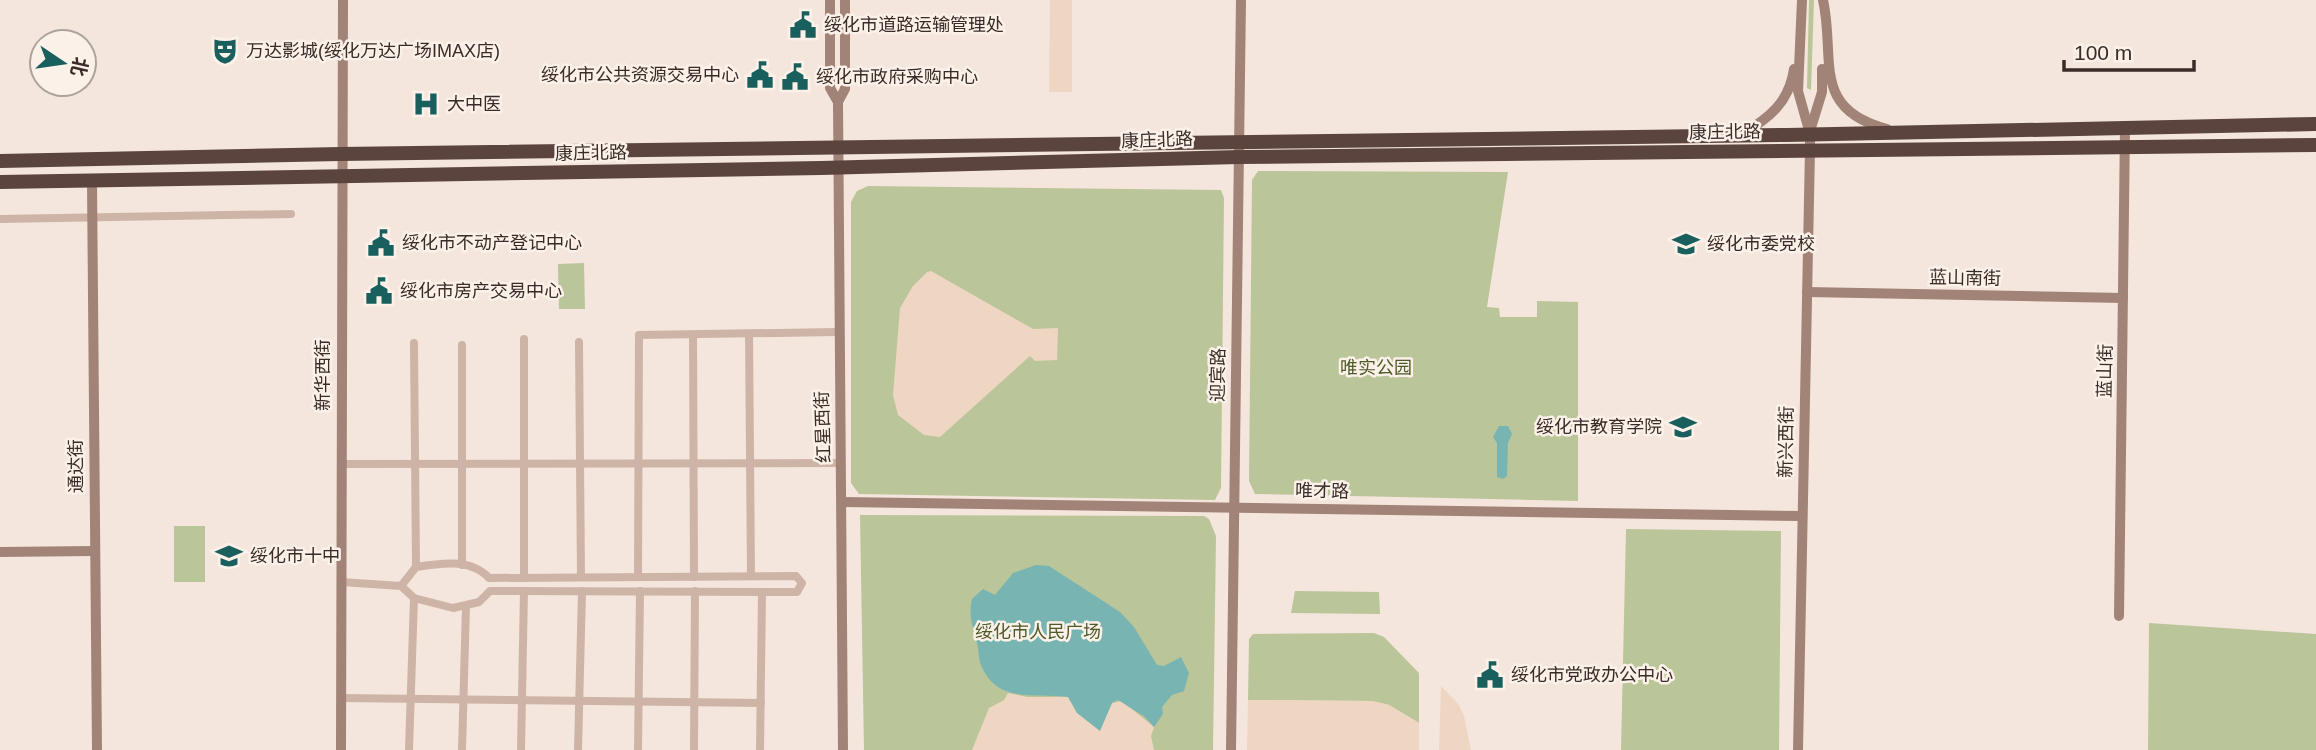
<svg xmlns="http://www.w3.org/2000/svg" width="2316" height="750" font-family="Arial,'Noto Sans SC',sans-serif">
	<rect width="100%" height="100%" fill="#f4e6dc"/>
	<!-- green -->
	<g fill="#bbc59a">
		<polygon points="1809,0 1814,0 1811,90 1807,88"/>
		<polygon points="1258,171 1508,172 1487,307 1499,308 1500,317 1537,317 1537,301 1578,302 1578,501 1255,494 1249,481 1252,180"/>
		<polygon points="868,186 1221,190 1224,198 1221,488 1215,500 859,494 851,483 851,202 857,191"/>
		<polygon points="584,263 585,309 559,309 558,264"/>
		<polygon points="860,515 1204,516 1209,519 1216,536 1213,750 864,750"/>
		<rect x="174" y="526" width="31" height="56"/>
		<polygon points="1626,529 1781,531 1779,750 1621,750"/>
		<polygon points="1295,591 1379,592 1380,614 1291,613"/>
		<polygon points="2149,623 2316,634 2316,750 2148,750"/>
		<polygon points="1253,634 1374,633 1384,637 1419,673 1419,723 1389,705 1372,701 1248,700 1249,639"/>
	</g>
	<!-- plaza -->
	<g fill="#eed6c2">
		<polygon points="1050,0 1072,0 1072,92 1049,92"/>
		<polygon points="931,271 1033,329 1058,328 1057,360 1035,361 1030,356 940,437 924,435 898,415 893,395 900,308 913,286 927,272"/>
		<polygon points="1441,686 1459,705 1464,716 1471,750 1439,750"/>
		<polygon points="1008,693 1027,697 1068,697 1100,730 1112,703 1122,701 1154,727 1151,736 1154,750 972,750 989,708 1004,700"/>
		<polygon points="1248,700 1372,701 1389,705 1419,723 1419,750 1247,750"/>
	</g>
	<!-- water -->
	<g fill="#78b4b1">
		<polygon points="1499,426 1508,426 1512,434 1508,443 1507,476 1503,479 1497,477 1497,443 1493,437"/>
		<path d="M1036 565 1049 566 1120 612 1134 627 1157 665 1164 666 1181 657 1189 673 1184 691 1172 695 1162 707 1163 714 1154 727 1145 717 1118 700 1112 703 1100 731 1077 713 1068 697C1034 693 997 704 981 665 978 658 979 650 977 643 973 628 968 615 972 599L983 589 995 595 1013 573Z"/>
	</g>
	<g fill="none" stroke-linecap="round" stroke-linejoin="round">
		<!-- street -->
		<g stroke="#ceb4a6" stroke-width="8">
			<polyline points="0,219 291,214"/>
			<polyline points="749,334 751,576"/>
			<polyline points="693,335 694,577"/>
			<polyline points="579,342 581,577"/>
			<polyline points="414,343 416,567"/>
			<polyline points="462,345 462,565"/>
			<polyline points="341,464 841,463"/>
			<polyline points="638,577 639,335 837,332"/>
			<polyline points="524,578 524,339"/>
			<path d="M341 582 401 586 414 598 453 608 479 602 490 591 797 592 802 583 796 576 489 578C471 558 440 563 416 567L401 586"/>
			<polyline points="341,698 761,703"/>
			<polyline points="409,750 414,598"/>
			<polyline points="462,750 466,606"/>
			<polyline points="521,750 524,591"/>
			<polyline points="578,750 582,591"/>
			<polyline points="638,750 640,591"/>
			<polyline points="694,750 695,591"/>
			<polyline points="760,750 762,592"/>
		</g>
		<!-- secondary -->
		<g stroke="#a28377" stroke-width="10">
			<polyline points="830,0 830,88 838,102 845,89 845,0"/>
			<path d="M1823 0C1836 58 1810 109 1887 129"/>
			<polyline points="838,102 843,750"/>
			<polyline points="1810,131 1822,92 1822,69"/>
			<path d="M1741 135C1769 118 1789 103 1794 69"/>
			<polyline points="92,182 97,750"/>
			<polyline points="1807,292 2123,298"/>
			<polyline points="842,502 1801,516"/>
			<polyline points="0,552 94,551"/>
			<polyline points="2119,616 2125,127"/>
			<polyline points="341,750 343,0"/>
			<polyline points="1231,750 1241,0"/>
			<polyline points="1798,750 1810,149 1810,134 1798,91 1802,0"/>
		</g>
		<!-- highway -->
		<g stroke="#5b443e" stroke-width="14">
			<polyline points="0,161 340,154 1787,135 2316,124"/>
			<polyline points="0,182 821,168 1239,157 2316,145"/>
		</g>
	</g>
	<!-- icons -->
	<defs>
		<symbol id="civic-bare" viewBox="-9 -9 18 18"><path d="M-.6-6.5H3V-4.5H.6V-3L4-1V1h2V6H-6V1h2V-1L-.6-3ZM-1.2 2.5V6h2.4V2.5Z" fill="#195f5d" stroke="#fbf1e9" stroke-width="2.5" paint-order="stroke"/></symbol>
		<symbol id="theatre-bare" viewBox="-9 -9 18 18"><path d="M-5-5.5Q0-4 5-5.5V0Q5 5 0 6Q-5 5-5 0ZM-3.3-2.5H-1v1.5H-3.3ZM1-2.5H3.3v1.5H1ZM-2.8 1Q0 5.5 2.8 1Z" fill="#195f5d" stroke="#fbf1e9" stroke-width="2.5" paint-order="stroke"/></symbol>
		<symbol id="hospital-bare" viewBox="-9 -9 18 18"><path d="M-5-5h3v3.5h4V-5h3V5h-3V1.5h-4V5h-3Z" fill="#195f5d" stroke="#fbf1e9" stroke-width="2.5" paint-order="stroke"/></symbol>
		<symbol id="school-bare" viewBox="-9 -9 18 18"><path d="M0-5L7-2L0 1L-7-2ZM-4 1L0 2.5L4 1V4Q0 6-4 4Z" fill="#195f5d" stroke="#fbf1e9" stroke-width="2.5" paint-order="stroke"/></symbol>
	</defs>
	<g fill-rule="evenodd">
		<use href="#civic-bare" x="784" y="6" width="38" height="38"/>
		<use href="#theatre-bare" x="206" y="32" width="38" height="38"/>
		<use href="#civic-bare" x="741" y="56" width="38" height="38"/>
		<use href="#civic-bare" x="776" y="58" width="38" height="38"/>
		<use href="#hospital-bare" x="407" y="85" width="38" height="38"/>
		<use href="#civic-bare" x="362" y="224" width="38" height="38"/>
		<use href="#school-bare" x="1667" y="225" width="38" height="38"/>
		<use href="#civic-bare" x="360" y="272" width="38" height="38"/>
		<use href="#school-bare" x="1664" y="408" width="38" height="38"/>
		<use href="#school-bare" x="210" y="537" width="38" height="38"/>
		<use href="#civic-bare" x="1471" y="656" width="38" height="38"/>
	</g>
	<g text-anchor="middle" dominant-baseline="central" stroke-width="5" stroke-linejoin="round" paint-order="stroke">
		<!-- poi labels -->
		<g font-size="18" fill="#392c28" stroke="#fbf1e9" text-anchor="start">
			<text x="824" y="25">绥化市道路运输管理处</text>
			<text x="246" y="51">万达影城(绥化万达广场IMAX店)</text>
			<text x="739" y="75" text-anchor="end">绥化市公共资源交易中心</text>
			<text x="816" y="77">绥化市政府采购中心</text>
			<text x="447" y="104">大中医</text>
			<text x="402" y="243">绥化市不动产登记中心</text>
			<text x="1707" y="244">绥化市委党校</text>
			<text x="400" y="291">绥化市房产交易中心</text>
			<text x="1662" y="427" text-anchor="end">绥化市教育学院</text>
			<text x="250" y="556">绥化市十中</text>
			<text x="1511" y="675">绥化市党政办公中心</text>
		</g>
		<!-- street labels -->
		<g font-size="18" fill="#392c28" stroke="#fbf1e9">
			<text transform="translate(1725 132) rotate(-1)">康庄北路</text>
			<text transform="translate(1157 140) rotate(-2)">康庄北路</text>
			<text transform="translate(591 153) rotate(-1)">康庄北路</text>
			<text transform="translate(1965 278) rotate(1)">蓝山南街</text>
			<text transform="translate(2105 371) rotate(-89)">蓝山街</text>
			<text transform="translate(323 375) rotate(-90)">新华西街</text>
			<text transform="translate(1218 375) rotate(-89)">迎宾路</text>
			<text transform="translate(823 427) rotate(-92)">红星西街</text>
			<text transform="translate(1786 442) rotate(-89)">新兴西街</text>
			<text transform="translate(76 466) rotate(-90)">通达街</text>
			<text transform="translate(1322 491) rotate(1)">唯才路</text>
		</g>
		<!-- park labels -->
		<g font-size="18" fill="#4d5a29" stroke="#fbf1e9">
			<text x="1376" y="368">唯实公园</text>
			<text x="1038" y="632">绥化市人民广场</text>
		</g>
	</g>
	<!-- north arrow -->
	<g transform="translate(63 63) rotate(103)"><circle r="33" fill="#fbf1e9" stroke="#ada29c" stroke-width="2"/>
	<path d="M0-5L12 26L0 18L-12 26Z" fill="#195f5d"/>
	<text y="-10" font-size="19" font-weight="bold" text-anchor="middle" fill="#392c28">北</text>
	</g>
	<!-- scale -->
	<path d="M2064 60v10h130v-10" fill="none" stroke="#392c28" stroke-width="3.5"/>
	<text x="2074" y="60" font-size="21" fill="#392c28" stroke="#fbf1e9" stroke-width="5" paint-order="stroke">100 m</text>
</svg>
